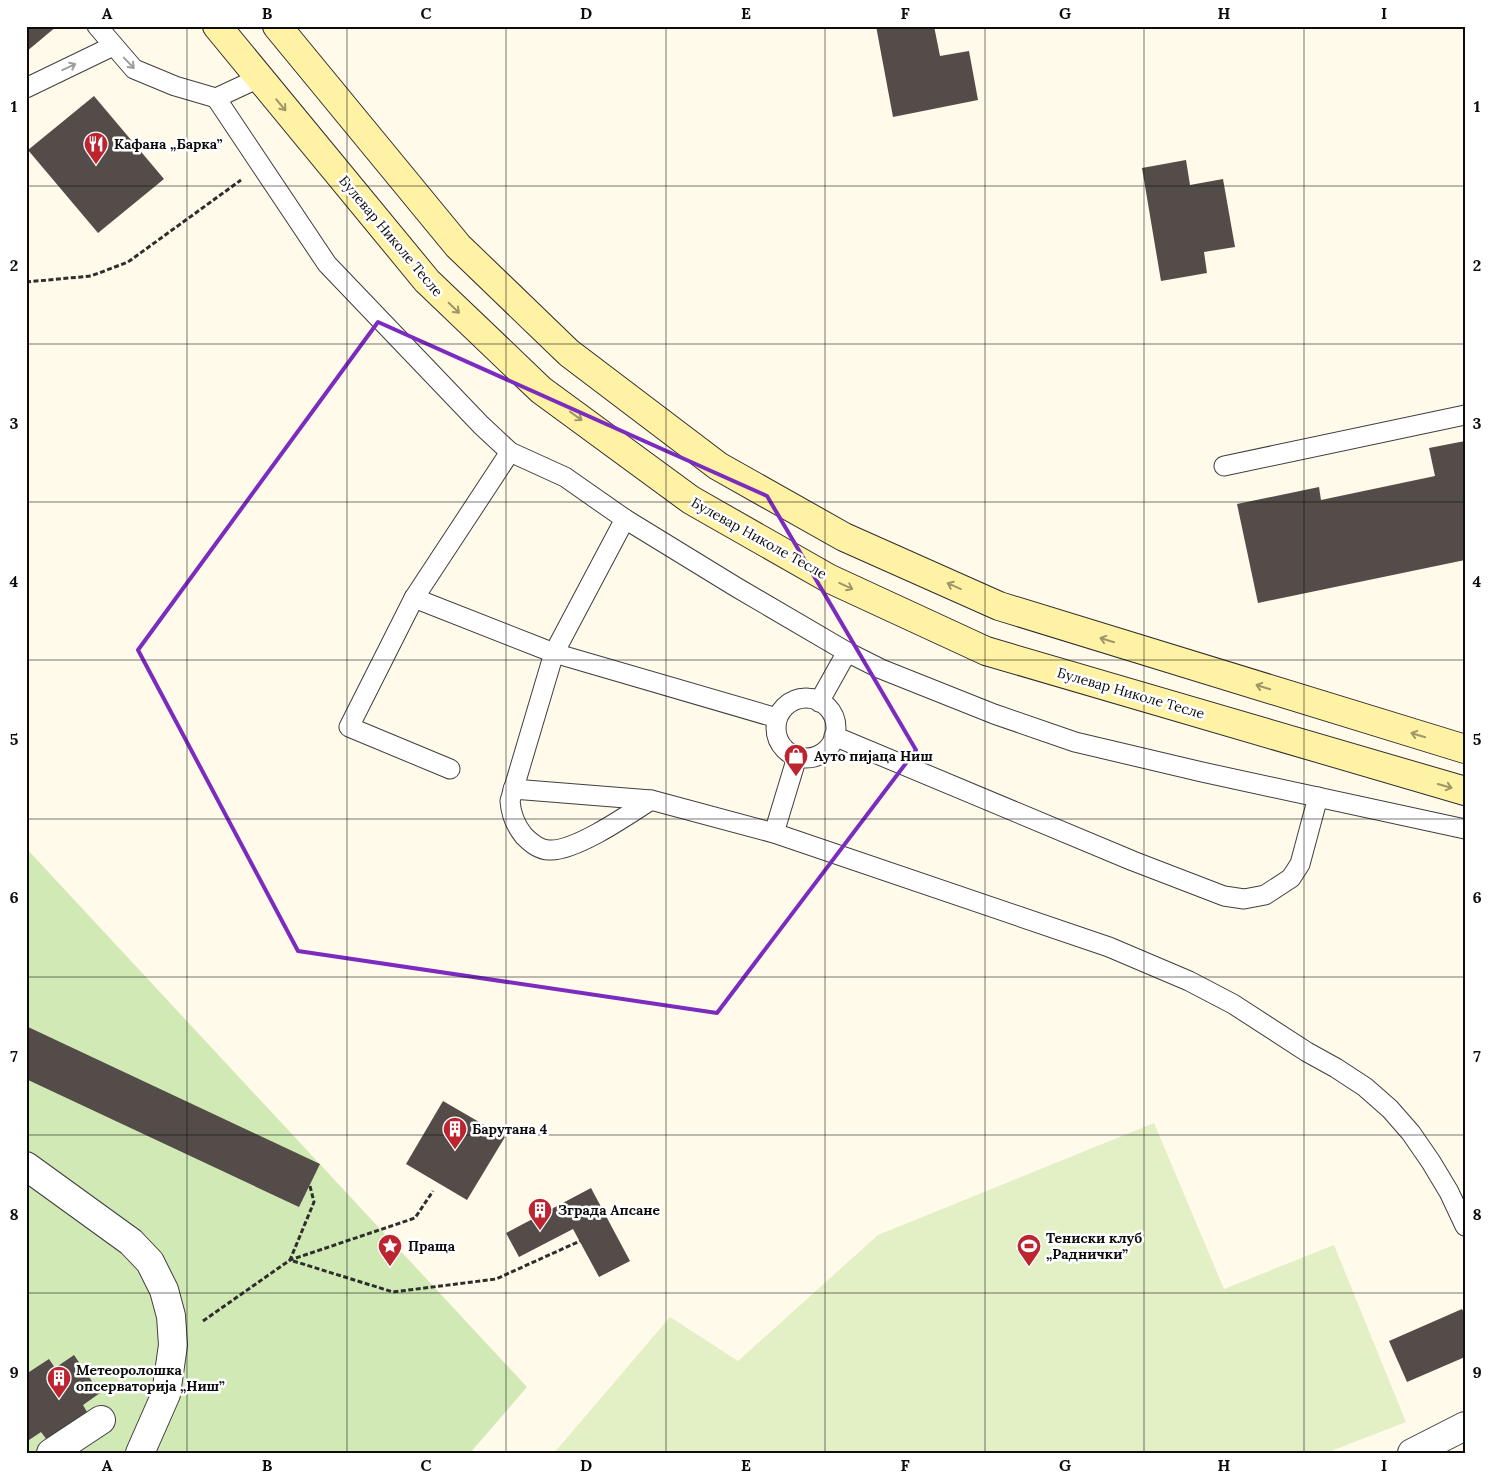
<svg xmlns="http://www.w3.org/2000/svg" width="1491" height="1479" font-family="Lora,serif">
	<rect width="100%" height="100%" fill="#fffaea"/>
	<!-- green -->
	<polygon fill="#d1e9b5" points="26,848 527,1387 470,1453 26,1453"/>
	<!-- pitch -->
	<polygon fill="#e3f0c6" points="1154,1123 1224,1289 1334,1245 1406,1422 1326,1453 554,1453 670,1317 738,1361 878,1235"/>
	<!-- building -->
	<g fill="#544c48">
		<polygon points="26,26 57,26 26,52"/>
		<polygon points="876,26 934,26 940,56 969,51 978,100 893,117"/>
		<polygon points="94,96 164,179 98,233 28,150"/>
		<polygon points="1186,160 1190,185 1223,179 1235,247 1204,252 1207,273 1161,281 1142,168"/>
		<polygon points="1465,441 1465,560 1258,603 1237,504 1319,487 1321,500 1435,476 1429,448"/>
		<polygon points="26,1026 320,1164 299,1207 26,1079"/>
		<polygon points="443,1101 505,1137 467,1200 406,1164"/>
		<polygon points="591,1188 630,1261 599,1277 573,1229 519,1257 506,1233"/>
		<polygon points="1462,1309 1465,1315 1465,1357 1407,1382 1389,1341"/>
		<polygon points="74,1355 100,1393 83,1405 87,1412 47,1440 41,1432 26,1442 26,1374 49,1359 55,1368"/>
	</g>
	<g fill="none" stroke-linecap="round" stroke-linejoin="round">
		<defs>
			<g id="service">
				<polyline points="97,26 134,69 175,86 216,98 259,78"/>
				<polyline points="26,88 113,46"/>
				<polyline points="216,98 327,264 481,425 510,452 565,477 625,519 736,587 847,652 881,669 994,714 1075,742 1202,772 1465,829"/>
				<polyline points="1224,466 1465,415"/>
				<path d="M625 519 554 653 510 801C511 815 515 825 524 836 531 843 540 851 551 850 577 850 628 815 651 800"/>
				<polyline points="414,598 554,653 777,718"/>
				<circle cx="806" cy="728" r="30"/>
				<polyline points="819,702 847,652"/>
				<polyline points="834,736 1133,861 1224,896 1244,899 1265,895 1291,878 1300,864 1318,797"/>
				<polyline points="450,769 349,727 414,598 510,452"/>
				<polyline points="513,789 651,800 774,833 1109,947 1189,981 1233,1004 1307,1052 1336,1068 1365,1087 1390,1109 1411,1133 1431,1162 1449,1192 1465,1226"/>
				<polyline points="774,833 797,757"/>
			</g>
			<g id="pedestrian">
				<polyline points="26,1166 131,1242 150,1262 164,1290 171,1316 173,1345 166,1394 140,1453"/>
				<polyline points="51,1453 101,1420"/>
			</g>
			<polyline id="minor" points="1412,1453 1465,1426"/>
			<g id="secondary">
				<polyline points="217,26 427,281 541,390 691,500 828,578 986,651 1465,791"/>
				<polyline points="277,26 458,246 569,353 718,466 844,537 999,606 1465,749"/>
			</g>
		</defs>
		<!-- service casing -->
		<use href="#service" stroke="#3f3f3f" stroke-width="21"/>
		<!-- pedestrian casing -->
		<use href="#pedestrian" stroke="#3f3f3f" stroke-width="30"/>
		<!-- minor casing -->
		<use href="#minor" stroke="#3f3f3f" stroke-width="30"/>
		<!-- secondary casing -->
		<use href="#secondary" stroke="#2e2e2e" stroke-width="30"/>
		<!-- path -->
		<g stroke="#2e2e2e" stroke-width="3" stroke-dasharray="5 2.5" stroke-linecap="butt">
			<polyline points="26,282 91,276 128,262 241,180"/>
			<polyline points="310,1186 314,1202 290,1260 393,1292 496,1279 580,1241"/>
			<polyline points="203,1321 290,1260 415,1218 433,1191"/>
		</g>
		<!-- service -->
		<use href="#service" stroke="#fff" stroke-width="19"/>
		<!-- pedestrian -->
		<use href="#pedestrian" stroke="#fff" stroke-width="28"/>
		<!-- minor -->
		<use href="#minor" stroke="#fff" stroke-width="28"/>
		<!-- secondary -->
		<use href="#secondary" stroke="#fff2a5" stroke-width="28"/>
	</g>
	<!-- one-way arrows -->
	<defs><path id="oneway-shaft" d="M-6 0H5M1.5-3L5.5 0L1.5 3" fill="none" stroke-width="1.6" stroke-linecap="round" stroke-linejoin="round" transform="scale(1.25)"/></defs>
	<g stroke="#9e9e9e">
		<use href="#oneway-shaft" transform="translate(129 63) rotate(46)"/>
		<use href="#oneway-shaft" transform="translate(69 67) rotate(-25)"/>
	</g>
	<g stroke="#9e9668">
		<use href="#oneway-shaft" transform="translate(281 105) rotate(50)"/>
		<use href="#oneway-shaft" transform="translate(454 308) rotate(44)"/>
		<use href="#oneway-shaft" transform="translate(576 416) rotate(36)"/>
		<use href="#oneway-shaft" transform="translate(846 586) rotate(25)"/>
		<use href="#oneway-shaft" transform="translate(954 586) rotate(-156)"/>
		<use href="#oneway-shaft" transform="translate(1107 640) rotate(-163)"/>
		<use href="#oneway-shaft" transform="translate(1263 687) rotate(-163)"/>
		<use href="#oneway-shaft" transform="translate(1418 735) rotate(-163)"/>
		<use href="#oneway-shaft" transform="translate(1445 786) rotate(16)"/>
	</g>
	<!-- marked area -->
	<path fill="none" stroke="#7b2cbf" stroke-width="4" stroke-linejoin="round" d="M378 322 767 496 916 750 717 1013 298 951 138 650Z"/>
	<!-- grid -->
	<path fill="none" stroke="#0c0c0c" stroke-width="1" stroke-opacity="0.55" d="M187 26V1453M347 26V1453M506 26V1453M666 26V1453M825 26V1453M985 26V1453M1144 26V1453M1304 26V1453M26 186H1465M26 344H1465M26 502H1465M26 660H1465M26 819H1465M26 977H1465M26 1135H1465M26 1293H1465"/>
	<!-- icons -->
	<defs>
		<symbol id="restaurant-pin" viewBox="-11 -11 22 30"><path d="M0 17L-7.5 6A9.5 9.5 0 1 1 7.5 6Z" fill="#bc2430" stroke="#fff"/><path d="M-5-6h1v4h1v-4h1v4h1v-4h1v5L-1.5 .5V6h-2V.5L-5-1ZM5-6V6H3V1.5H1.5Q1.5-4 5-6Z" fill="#fff"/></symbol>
		<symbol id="shop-pin" viewBox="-11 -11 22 30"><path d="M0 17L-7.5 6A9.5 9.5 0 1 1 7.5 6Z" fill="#bc2430" stroke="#fff"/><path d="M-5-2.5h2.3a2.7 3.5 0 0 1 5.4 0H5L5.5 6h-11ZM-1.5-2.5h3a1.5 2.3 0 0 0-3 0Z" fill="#fff"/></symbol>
		<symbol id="building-pin" viewBox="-11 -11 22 30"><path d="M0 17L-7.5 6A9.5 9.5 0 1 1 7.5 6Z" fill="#bc2430" stroke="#fff"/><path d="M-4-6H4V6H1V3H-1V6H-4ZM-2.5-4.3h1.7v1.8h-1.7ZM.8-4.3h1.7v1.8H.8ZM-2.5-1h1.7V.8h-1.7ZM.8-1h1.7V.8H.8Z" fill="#fff"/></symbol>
		<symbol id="sight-pin" viewBox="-11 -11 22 30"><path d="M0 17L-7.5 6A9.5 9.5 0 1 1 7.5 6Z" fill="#bc2430" stroke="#fff"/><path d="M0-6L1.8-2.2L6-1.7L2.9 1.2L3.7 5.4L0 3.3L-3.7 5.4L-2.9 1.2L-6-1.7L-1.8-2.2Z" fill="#fff"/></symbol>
		<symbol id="stadium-pin" viewBox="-11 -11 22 30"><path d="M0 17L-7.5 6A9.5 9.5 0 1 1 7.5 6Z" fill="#bc2430" stroke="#fff"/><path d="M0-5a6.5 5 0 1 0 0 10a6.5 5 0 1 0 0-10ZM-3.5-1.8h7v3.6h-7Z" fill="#fff"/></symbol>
	</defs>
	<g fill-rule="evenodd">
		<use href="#restaurant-pin" x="82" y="130" width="28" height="38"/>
		<use href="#shop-pin" x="782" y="742" width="28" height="38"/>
		<use href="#building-pin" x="441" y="1115" width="28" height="38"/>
		<use href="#building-pin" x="526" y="1196" width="28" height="38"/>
		<use href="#sight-pin" x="376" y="1232" width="28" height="38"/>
		<use href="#stadium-pin" x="1015" y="1232" width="28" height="38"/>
		<use href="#building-pin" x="45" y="1364" width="28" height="38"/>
	</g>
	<g text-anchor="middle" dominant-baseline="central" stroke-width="5" stroke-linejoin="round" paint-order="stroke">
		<!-- poi labels -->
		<g font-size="14" font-weight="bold" fill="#0c0c0c" stroke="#fff" text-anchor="start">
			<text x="114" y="144">Кафана „Барка”</text>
			<text x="814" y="756">Ауто пијаца Ниш</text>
			<text x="472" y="1129">Барутана 4</text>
			<text x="558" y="1210">Зграда Апсане</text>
			<text x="1046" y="1238">Тениски клуб<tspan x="1046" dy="16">„Раднички”</tspan></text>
			<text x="408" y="1246">Праща</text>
			<text x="76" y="1370">Метеоролошка<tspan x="76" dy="16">опсерваторија „Ниш”</tspan></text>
		</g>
		<!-- street labels -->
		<g font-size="14" fill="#0c0c0c" stroke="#fff">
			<text transform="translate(391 236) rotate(50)">Булевар Николе Тесле</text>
			<text transform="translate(759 538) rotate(29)">Булевар Николе Тесле</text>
			<text transform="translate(1131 693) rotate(16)">Булевар Николе Тесле</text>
		</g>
	</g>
	<!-- border -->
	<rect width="1491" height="1479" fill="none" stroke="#ffffff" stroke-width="55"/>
	<rect x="28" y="28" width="1436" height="1424" fill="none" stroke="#0c0c0c" stroke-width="2"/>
	<g font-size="16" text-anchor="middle" font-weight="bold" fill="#0c0c0c">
		<text x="107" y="19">A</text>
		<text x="267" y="19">B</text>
		<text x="426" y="19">C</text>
		<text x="586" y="19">D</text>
		<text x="746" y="19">E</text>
		<text x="905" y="19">F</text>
		<text x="1065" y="19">G</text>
		<text x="1224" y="19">H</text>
		<text x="1384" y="19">I</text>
		<text x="14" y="112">1</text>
		<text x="1477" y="112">1</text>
		<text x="14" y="271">2</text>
		<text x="1477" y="271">2</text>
		<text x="14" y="429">3</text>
		<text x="1477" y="429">3</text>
		<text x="14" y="587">4</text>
		<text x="1477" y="587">4</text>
		<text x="14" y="745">5</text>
		<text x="1477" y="745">5</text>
		<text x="14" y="903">6</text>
		<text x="1477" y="903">6</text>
		<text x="14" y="1062">7</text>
		<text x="1477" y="1062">7</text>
		<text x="14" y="1220">8</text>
		<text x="1477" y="1220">8</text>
		<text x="14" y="1378">9</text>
		<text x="1477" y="1378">9</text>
		<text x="107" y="1471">A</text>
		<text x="267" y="1471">B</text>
		<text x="426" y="1471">C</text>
		<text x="586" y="1471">D</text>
		<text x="746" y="1471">E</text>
		<text x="905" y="1471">F</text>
		<text x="1065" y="1471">G</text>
		<text x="1224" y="1471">H</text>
		<text x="1384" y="1471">I</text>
	</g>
</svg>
